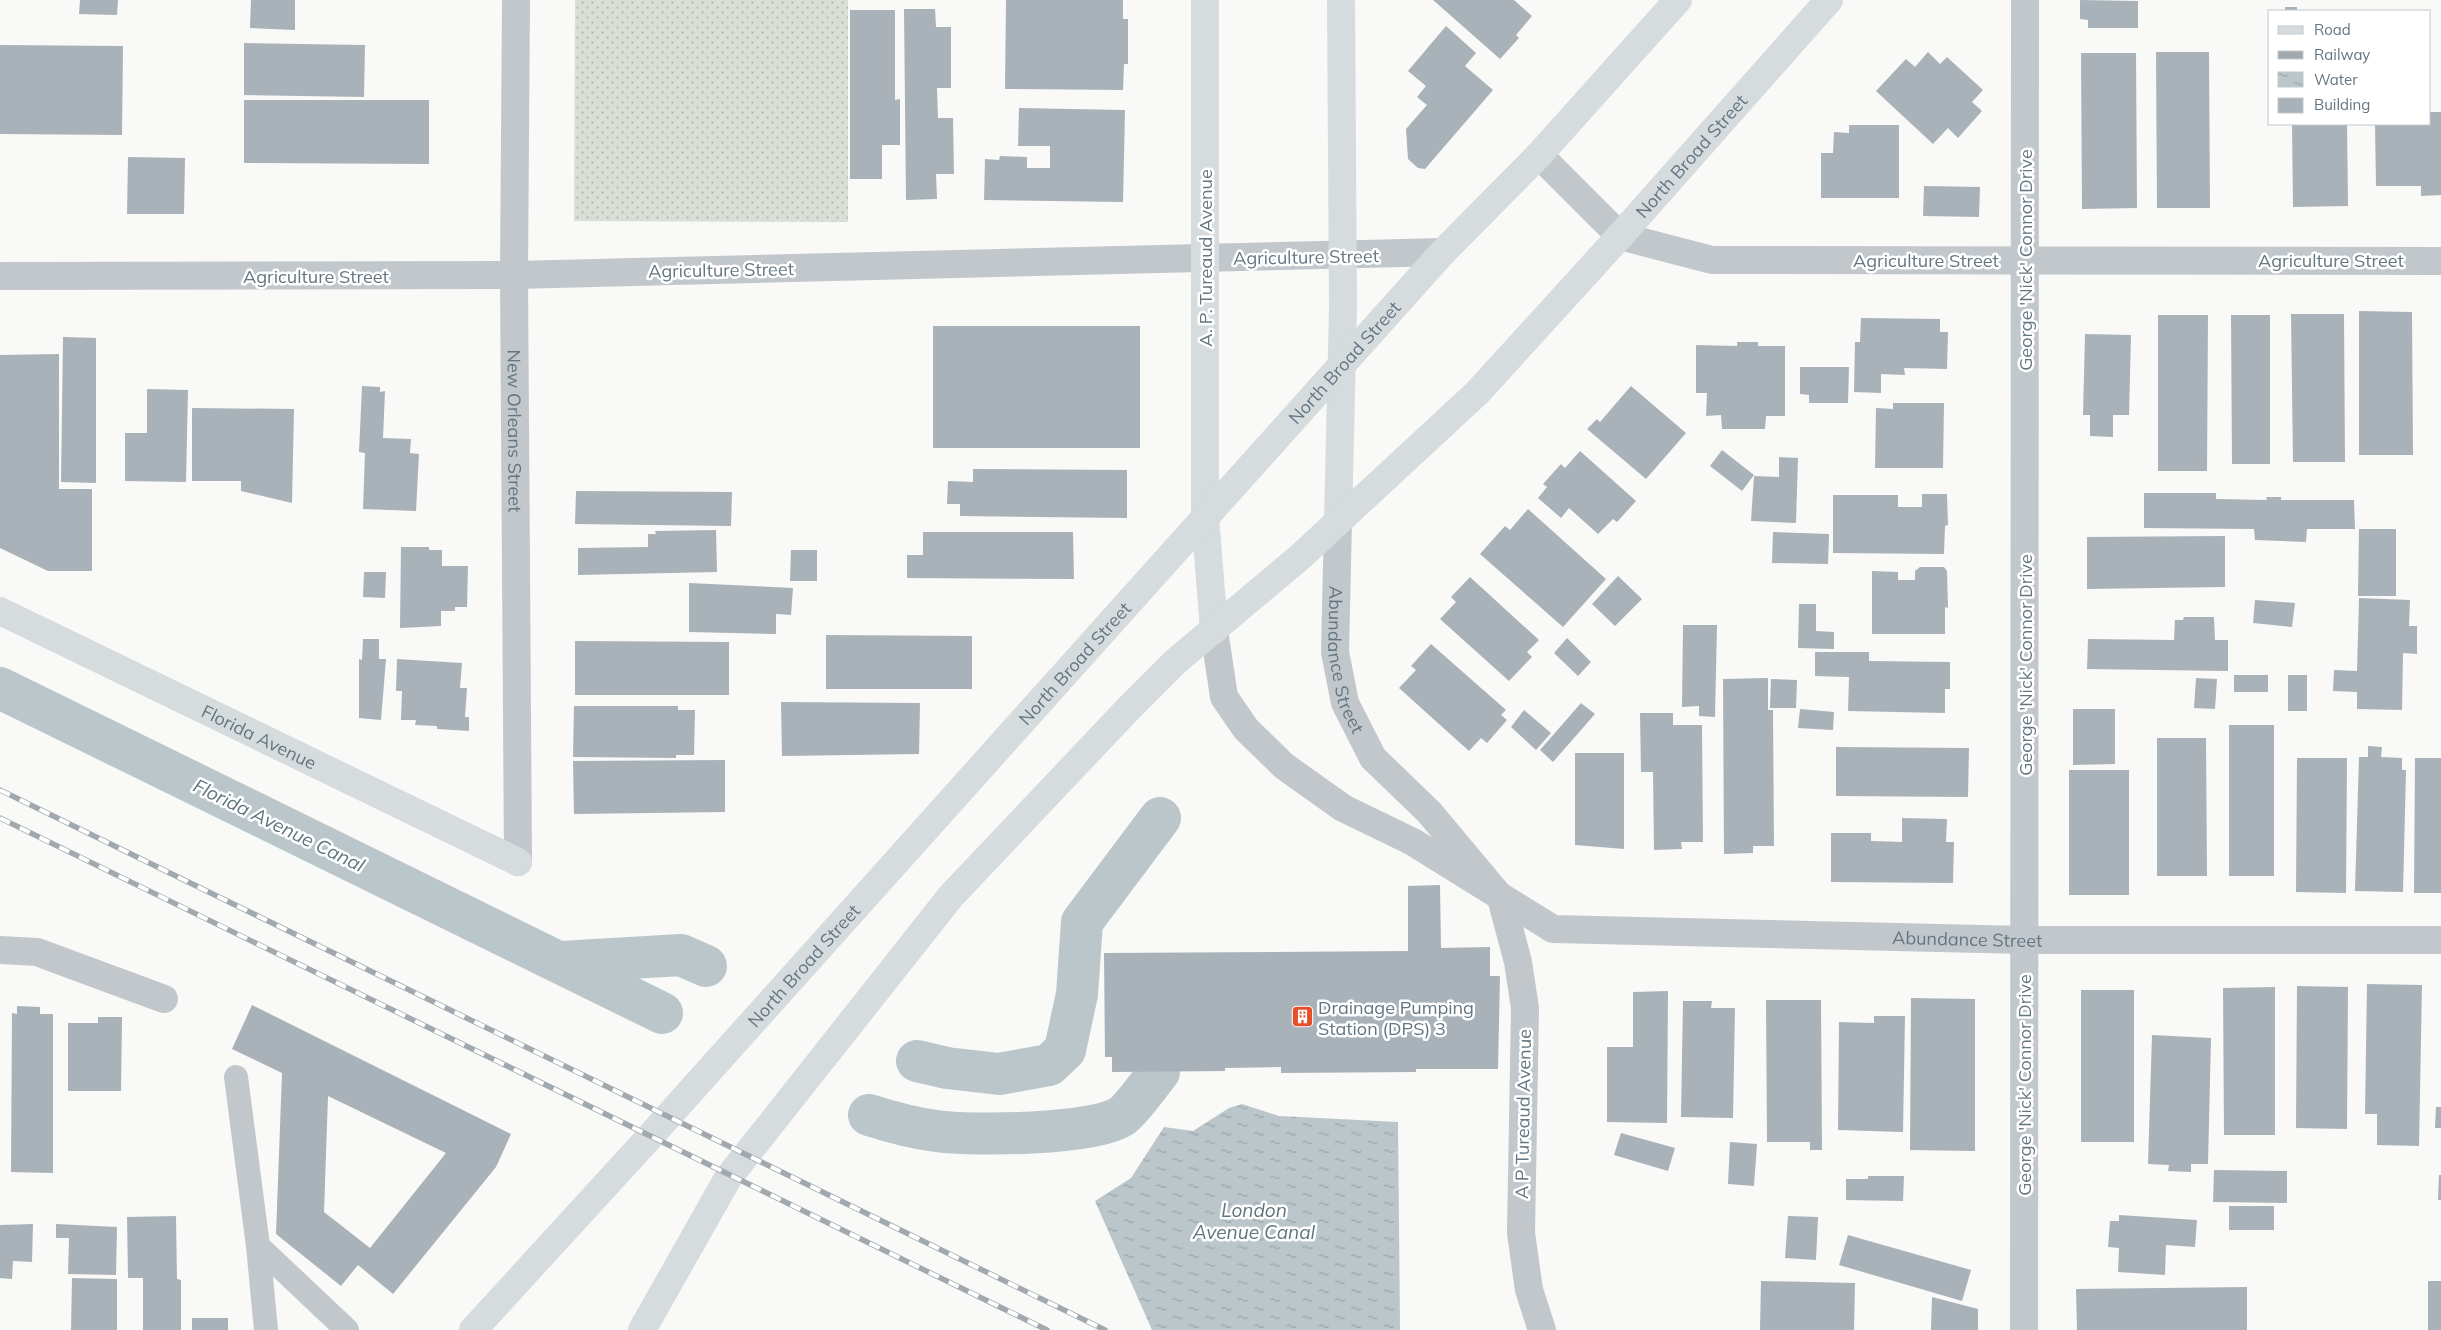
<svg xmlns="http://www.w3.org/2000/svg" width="2441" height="1330" font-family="Mulish,sans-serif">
	<defs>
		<pattern id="grass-dots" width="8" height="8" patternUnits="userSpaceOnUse" patternTransform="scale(1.25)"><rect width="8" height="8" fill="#d9ded6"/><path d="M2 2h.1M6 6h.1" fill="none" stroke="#b4b9b3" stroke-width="1.8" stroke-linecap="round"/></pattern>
		<pattern id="water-ripples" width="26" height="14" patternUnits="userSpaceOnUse" patternTransform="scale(1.25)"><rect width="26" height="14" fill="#bac6ca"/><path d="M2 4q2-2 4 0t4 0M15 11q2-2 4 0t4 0" fill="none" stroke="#9ba5a9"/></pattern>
	</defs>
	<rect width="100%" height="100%" fill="#f9f9f7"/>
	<!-- grass -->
	<polygon fill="url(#grass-dots)" points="575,0 848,0 848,222 574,221"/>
	<!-- water -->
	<polygon fill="url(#water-ripples)" points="1242,1104 1279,1116 1398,1122 1400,1330 1152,1330 1095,1201 1131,1178 1164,1127 1193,1131 1229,1108"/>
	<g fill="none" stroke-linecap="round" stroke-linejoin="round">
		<!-- canal -->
		<g stroke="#bac6ca" stroke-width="42">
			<polyline points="0,688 662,1013"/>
			<polyline points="561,962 681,955 706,966"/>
			<polyline points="917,1061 947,1068 999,1074 1049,1065 1065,1050 1077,994 1082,922 1160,818"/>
			<path d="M869 1115C891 1122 913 1128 936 1131 971 1136 1094 1135 1122 1116 1132 1109 1150 1083 1159 1072"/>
		</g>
	</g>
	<!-- building -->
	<g fill="#a9b2b8" fill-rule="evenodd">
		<polygon points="80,0 118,0 117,15 79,14"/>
		<polygon points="251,0 295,0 295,30 250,28"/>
		<polygon points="1006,0 1123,0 1123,19 1128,19 1128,64 1124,64 1123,90 1005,89"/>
		<polygon points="1433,0 1514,0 1532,16 1516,35 1519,38 1500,59"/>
		<polygon points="2080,0 2138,1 2138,28 2088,28 2088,20 2080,19"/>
		<rect x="2285" y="7" width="12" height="4"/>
		<polygon points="904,9 935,9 936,27 951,27 951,88 937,88 938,118 953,118 954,174 936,174 937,199 906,200"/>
		<polygon points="850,10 895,10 895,100 900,99 900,145 882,145 882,179 850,179"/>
		<polygon points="1446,26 1476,53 1465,66 1493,90 1425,169 1418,168 1408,159 1406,129 1427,105 1417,97 1426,86 1408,71"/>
		<polygon points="244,43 365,45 364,97 244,95"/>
		<polygon points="0,45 123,46 122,135 0,134"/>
		<polygon points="1928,52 1940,64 1947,57 1983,90 1972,102 1982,111 1958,138 1948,128 1933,144 1876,91 1906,59 1915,67"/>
		<polygon points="2156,52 2209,52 2210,208 2157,208"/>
		<polygon points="2081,53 2136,53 2137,208 2082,209"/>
		<polygon points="244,100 429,100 429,164 244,163"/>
		<polygon points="1019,108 1125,110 1123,202 984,200 985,159 999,160 1000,156 1027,157 1027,168 1050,168 1050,146 1018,146"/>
		<polygon points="2430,112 2441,112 2441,195 2421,196 2421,186 2376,186 2375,124 2430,124"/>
		<polygon points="2292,124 2347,124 2348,206 2293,207"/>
		<polygon points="1849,125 1899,125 1899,198 1821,198 1821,153 1833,153 1834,132 1849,133"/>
		<polygon points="128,157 185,158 184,214 127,214"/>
		<polygon points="1924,186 1980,187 1979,217 1923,216"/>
		<polygon points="2359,311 2412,312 2413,455 2359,455"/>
		<polygon points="2291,314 2344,314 2345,462 2293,462"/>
		<polygon points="2158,315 2208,315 2207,471 2158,471"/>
		<polygon points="2231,315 2270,315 2270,464 2232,464"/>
		<polygon points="1861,318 1940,319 1940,332 1948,332 1947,369 1904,368 1905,375 1881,374 1881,393 1854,392 1855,342 1860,342"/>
		<rect x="933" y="326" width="207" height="122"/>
		<polygon points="2085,334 2131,335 2129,415 2113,415 2113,437 2090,436 2090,415 2083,415"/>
		<polygon points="63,337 96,338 96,483 61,482"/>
		<polygon points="1737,342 1758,342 1758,346 1785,346 1785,416 1766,416 1765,429 1722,429 1721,415 1706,416 1707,393 1696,393 1696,345 1737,346"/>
		<polygon points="59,354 59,489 92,489 92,571 48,571 0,548 0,355"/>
		<polygon points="1800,367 1849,367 1848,403 1809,403 1809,395 1800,394"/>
		<polygon points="362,386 380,387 380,392 385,391 383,438 411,439 410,453 419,454 416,511 363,509 365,453 359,452"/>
		<polygon points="1631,386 1686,433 1646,479 1587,429 1597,419 1600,422"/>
		<polygon points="147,389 188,390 186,482 125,481 125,433 147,433"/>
		<polygon points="1893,403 1944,403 1943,468 1875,468 1876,408 1893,409"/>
		<polygon points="192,408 294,409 292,503 241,491 241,481 192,481"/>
		<polygon points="1722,450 1754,475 1742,491 1710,466"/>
		<polygon points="1580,451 1636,501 1617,522 1613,519 1598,534 1569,508 1561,518 1538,498 1547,487 1543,484 1561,464 1565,468"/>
		<polygon points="1779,457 1798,458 1796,523 1751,521 1754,476 1779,477"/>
		<polygon points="973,469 1127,470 1127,518 960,516 960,504 947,504 948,481 973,482"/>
		<polygon points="576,491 732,492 731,526 575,524"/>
		<polygon points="2144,493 2216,493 2216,499 2267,500 2266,497 2281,497 2281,500 2354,500 2355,529 2307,529 2306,542 2255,540 2254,529 2144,528"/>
		<polygon points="1922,494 1947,494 1948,525 1945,526 1944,554 1833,553 1833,495 1898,495 1898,507 1922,507"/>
		<polygon points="1528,509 1606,579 1563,627 1480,554 1505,526 1510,530"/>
		<polygon points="2359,529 2396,529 2396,596 2358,596"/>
		<polygon points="716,530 717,572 578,575 578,548 648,547 648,534 656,534 655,531"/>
		<polygon points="923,532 1073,532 1074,579 907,578 907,555 923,555"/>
		<polygon points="1773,532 1829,534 1828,564 1772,563"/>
		<polygon points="2225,536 2225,587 2087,589 2087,537"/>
		<polygon points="401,547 429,547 429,550 442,550 442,566 468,566 467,607 455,607 455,611 441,611 441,626 400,628"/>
		<polygon points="791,550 817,550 817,581 790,581"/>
		<polygon points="1920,567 1944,567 1947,571 1948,608 1945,607 1945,634 1872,634 1872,571 1898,572 1898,580 1915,580 1915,571"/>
		<polygon points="364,572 386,572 385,598 363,597"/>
		<polygon points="1618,576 1642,599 1615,626 1592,604"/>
		<polygon points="1470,577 1539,640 1527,652 1532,657 1509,681 1440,619 1456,602 1451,597"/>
		<polygon points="689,583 793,588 791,615 776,614 776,634 689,632"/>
		<polygon points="2359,598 2410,600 2409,626 2417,626 2417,654 2403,653 2402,710 2357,709 2357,692 2333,691 2334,670 2357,671"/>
		<polygon points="2255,600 2295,603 2292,627 2253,623"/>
		<polygon points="1799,604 1816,604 1816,631 1834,632 1834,649 1798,648"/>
		<polygon points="2184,617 2214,617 2215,640 2228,640 2228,671 2087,669 2088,639 2174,640 2175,620 2183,620"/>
		<polygon points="1683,625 1717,625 1715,717 1699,716 1699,706 1682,707"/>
		<polygon points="826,635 972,636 972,689 826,689"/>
		<polygon points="1567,638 1591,662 1578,676 1554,653"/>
		<polygon points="363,639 379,639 379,659 386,659 381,720 359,718 359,659 362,660"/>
		<polygon points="575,641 729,642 729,695 575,695"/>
		<polygon points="1431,644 1506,710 1501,715 1507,720 1487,743 1481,738 1469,751 1399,688 1416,670 1411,666"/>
		<polygon points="1815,652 1869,652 1869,661 1950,662 1950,689 1945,689 1945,713 1848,711 1849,677 1815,676"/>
		<polygon points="397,659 462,663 460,688 467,688 465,717 469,717 469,731 437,729 437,726 415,725 416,720 401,720 402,691 396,691"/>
		<rect x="2234" y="675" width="34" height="17"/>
		<rect x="2288" y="675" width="19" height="36"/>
		<polygon points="1768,678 1768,710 1773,710 1774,846 1753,846 1753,853 1724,854 1723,679"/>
		<polygon points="2196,678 2217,679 2215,709 2194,708"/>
		<polygon points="1771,679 1797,680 1796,708 1770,708"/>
		<polygon points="781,702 920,703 919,754 782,756"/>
		<polygon points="1581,703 1595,714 1553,762 1540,750"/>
		<polygon points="574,706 678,706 678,710 695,710 694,755 676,755 676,758 573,757"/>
		<polygon points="1800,709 1834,712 1833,730 1798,728"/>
		<polygon points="2073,709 2115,709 2115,764 2073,765"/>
		<polygon points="1524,710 1551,733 1536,750 1511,727"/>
		<polygon points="1640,713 1673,713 1673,725 1702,725 1703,842 1681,842 1682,849 1654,850 1653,772 1641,772"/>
		<rect x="2229" y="725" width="45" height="151"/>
		<polygon points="2157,738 2206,738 2207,876 2157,876"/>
		<polygon points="2368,746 2382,747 2381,757 2402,758 2402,770 2406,770 2403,892 2355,891 2359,757 2368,757"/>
		<polygon points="1836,747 1969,748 1968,797 1836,796"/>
		<polygon points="1575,753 1624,753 1624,849 1575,845"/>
		<polygon points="2297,758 2347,758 2346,893 2296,892"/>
		<polygon points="2415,758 2441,758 2441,893 2414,893"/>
		<polygon points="725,760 725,812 574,814 573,761"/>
		<rect x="2069" y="770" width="60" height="125"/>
		<polygon points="1902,818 1947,819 1946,842 1954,842 1953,883 1831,882 1831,833 1871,833 1871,841 1902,842"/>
		<polygon points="1440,885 1441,948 1490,947 1490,976 1500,976 1498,1069 1416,1069 1416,1072 1281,1073 1281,1067 1225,1068 1225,1071 1112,1072 1112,1057 1105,1057 1104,953 1408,951 1408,886"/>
		<polygon points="2367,984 2422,985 2419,1146 2377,1145 2377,1114 2365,1114"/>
		<polygon points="2297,986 2348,987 2347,1129 2296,1128"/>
		<polygon points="2275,987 2275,1135 2224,1135 2223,988"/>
		<rect x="2081" y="990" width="53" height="152"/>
		<polygon points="1668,991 1667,1123 1607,1122 1607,1047 1633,1047 1633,992"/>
		<polygon points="1911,998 1975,999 1975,1151 1910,1150"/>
		<polygon points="1766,1000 1821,1000 1822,1150 1810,1150 1810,1142 1767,1142"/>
		<polygon points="1683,1001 1712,1001 1711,1008 1735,1008 1733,1118 1681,1117"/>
		<path d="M252 1005 511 1134 496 1167 393 1294 358 1265 341 1286 276 1234 282 1073 232 1049ZM328 1096 446 1153 370 1248 324 1212Z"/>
		<polygon points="17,1006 40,1007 40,1014 53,1014 53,1173 11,1172 12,1013 17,1014"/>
		<polygon points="1874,1016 1905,1016 1903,1132 1838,1130 1839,1022 1874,1023"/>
		<polygon points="98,1017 122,1017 121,1091 68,1091 68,1023 98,1023"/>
		<polygon points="2152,1035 2211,1038 2208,1164 2191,1164 2191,1172 2168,1171 2169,1165 2148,1164"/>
		<polygon points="2436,1107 2441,1107 2441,1128 2435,1128"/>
		<polygon points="1621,1133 1675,1148 1668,1171 1614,1155"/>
		<polygon points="1730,1142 1757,1144 1754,1186 1728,1184"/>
		<polygon points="2214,1170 2287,1171 2287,1203 2213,1202"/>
		<polygon points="2439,1175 2441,1175 2441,1200 2438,1200"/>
		<polygon points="1868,1176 1904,1176 1903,1201 1846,1200 1846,1179 1868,1179"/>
		<rect x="2229" y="1206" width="45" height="24"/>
		<polygon points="2119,1215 2197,1220 2195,1247 2166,1245 2165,1275 2118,1272 2119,1248 2108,1247 2110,1221 2119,1221"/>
		<polygon points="176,1216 177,1279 181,1280 181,1330 143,1330 143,1278 128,1278 127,1217"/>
		<polygon points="1788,1216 1818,1217 1816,1260 1785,1258"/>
		<polygon points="33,1224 32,1262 13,1261 12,1279 0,1278 0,1225"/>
		<polygon points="56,1224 117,1227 116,1275 68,1274 69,1238 56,1238"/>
		<polygon points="1848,1235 1971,1270 1962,1301 1839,1265"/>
		<polygon points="72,1278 117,1279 117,1330 71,1330"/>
		<polygon points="1761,1281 1855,1283 1854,1330 1760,1330"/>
		<rect x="2428" y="1281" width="13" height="49"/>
		<polygon points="2247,1287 2247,1330 2077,1330 2076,1289"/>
		<polygon points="1932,1297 1978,1309 1978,1330 1931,1330"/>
		<rect x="192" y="1318" width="36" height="12"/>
	</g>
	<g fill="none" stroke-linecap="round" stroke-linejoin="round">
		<!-- lane -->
		<g stroke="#c2c7cb" stroke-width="24">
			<polyline points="236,1077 258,1246 347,1330"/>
			<polyline points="258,1246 266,1330"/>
		</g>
		<!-- street -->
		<g stroke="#c2c7cb" stroke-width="28">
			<path id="s1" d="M516 0 514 275 518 862"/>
			<polyline points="1539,155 1620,236 1712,260 2441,261"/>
			<polyline points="0,276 514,275 1443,252"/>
			<path id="s2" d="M1338 521 1335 652 1345 703 1373 758 1429 812 1501 898 1518 962 1525 1008 1521 1233 1529 1290 1542 1330"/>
			<path id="s3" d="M1214 630 1224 697 1246 729 1284 766 1343 808 1413 842 1553 929 2024 940H2441"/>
			<polyline points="0,950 37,952 164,999"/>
			<polyline points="2024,1330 2025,0"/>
		</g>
		<!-- secondary -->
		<g stroke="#d6dbde" stroke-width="28">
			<polyline points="1205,0 1205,516 1214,630"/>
			<polyline points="1338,521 1343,307 1341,0"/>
			<path id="s4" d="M0 611 518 862"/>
		</g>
		<!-- primary -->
		<g stroke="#d6dbde" stroke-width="28">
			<path id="s5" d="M473 1330 646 1141 1443 252 1539 155 1678 0"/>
			<path id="s6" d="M642 1330 728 1178 951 896 1131 706 1175 662 1300 557 1478 392 1620 236 1829 0"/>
		</g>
		<defs>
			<g id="rail">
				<polyline points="0,790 1105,1330"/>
				<polyline points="0,818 1047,1330"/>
			</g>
		</defs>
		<!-- rail casing -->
		<use href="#rail" stroke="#a1a9af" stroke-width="5.5"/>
		<!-- rail -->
		<use href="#rail" stroke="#fff" stroke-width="4" stroke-dasharray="11" stroke-linecap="butt"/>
	</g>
	<!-- icons -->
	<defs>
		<symbol id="building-square" viewBox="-11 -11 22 22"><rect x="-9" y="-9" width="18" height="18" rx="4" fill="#e64f2a" stroke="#fff"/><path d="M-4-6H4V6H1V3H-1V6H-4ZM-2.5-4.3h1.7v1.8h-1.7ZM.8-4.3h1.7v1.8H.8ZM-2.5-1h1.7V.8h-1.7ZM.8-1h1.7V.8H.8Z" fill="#fff"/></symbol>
	</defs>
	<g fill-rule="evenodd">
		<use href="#building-square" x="1290" y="1004" width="25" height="25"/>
	</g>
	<g text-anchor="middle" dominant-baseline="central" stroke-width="5" stroke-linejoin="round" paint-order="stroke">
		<!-- street labels -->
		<g font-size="18" fill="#647682" stroke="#fff">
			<text stroke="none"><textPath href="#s6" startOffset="1582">North Broad Street</textPath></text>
			<text transform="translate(1306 257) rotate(-1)">Agriculture Street</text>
			<text transform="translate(1205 258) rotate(-90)">A. P. Tureaud Avenue</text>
			<text x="1926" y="260">Agriculture Street</text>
			<text transform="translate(2025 260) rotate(-90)">George 'Nick' Connor Drive</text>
			<text x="2331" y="260">Agriculture Street</text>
			<text transform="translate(721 270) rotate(-1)">Agriculture Street</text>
			<text x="316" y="276">Agriculture Street</text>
			<text stroke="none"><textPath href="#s5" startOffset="1302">North Broad Street</textPath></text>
			<text stroke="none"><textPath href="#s1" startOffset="431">New Orleans Street</textPath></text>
			<text stroke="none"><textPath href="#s2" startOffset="140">Abundance Street</textPath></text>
			<text stroke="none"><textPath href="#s5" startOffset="898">North Broad Street</textPath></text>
			<text transform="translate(2025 665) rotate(-90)">George 'Nick' Connor Drive</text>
			<text stroke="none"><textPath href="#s4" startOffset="288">Florida Avenue</textPath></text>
			<text stroke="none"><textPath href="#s3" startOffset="889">Abundance Street</textPath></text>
			<text stroke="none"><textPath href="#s5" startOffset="492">North Broad Street</textPath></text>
			<text transform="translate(2024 1085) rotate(-90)">George 'Nick' Connor Drive</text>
			<text transform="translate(1523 1114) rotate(-89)">A P Tureaud Avenue</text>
		</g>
		<!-- poi labels -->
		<g font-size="18" fill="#647682" stroke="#fff" text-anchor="start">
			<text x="1318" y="1007">Drainage Pumping<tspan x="1318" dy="21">Station (DPS) 3</tspan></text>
		</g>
		<!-- water labels -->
		<g font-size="19" font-style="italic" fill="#5e757c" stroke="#fff">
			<text transform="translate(279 825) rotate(26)">Florida Avenue Canal</text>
			<text x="1254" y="1210">London<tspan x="1254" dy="22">Avenue Canal</tspan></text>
		</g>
	</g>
	<!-- legend -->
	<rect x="2268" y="10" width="162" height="115" fill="#ffffff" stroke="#c1c8cd"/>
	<rect x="2278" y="26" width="25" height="8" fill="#d6dbde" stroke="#c1c8cd"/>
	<text x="2314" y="35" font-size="15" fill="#647682">Road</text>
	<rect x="2278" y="51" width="25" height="8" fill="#a1a9af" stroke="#c1c8cd"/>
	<text x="2314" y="60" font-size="15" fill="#647682">Railway</text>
	<rect x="2278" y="72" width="25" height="15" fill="url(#water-ripples)" stroke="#c1c8cd"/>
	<text x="2314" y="85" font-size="15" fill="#647682">Water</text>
	<rect x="2278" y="98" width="25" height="15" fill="#a9b2b8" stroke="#c1c8cd"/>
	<text x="2314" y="110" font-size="15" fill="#647682">Building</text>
</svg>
